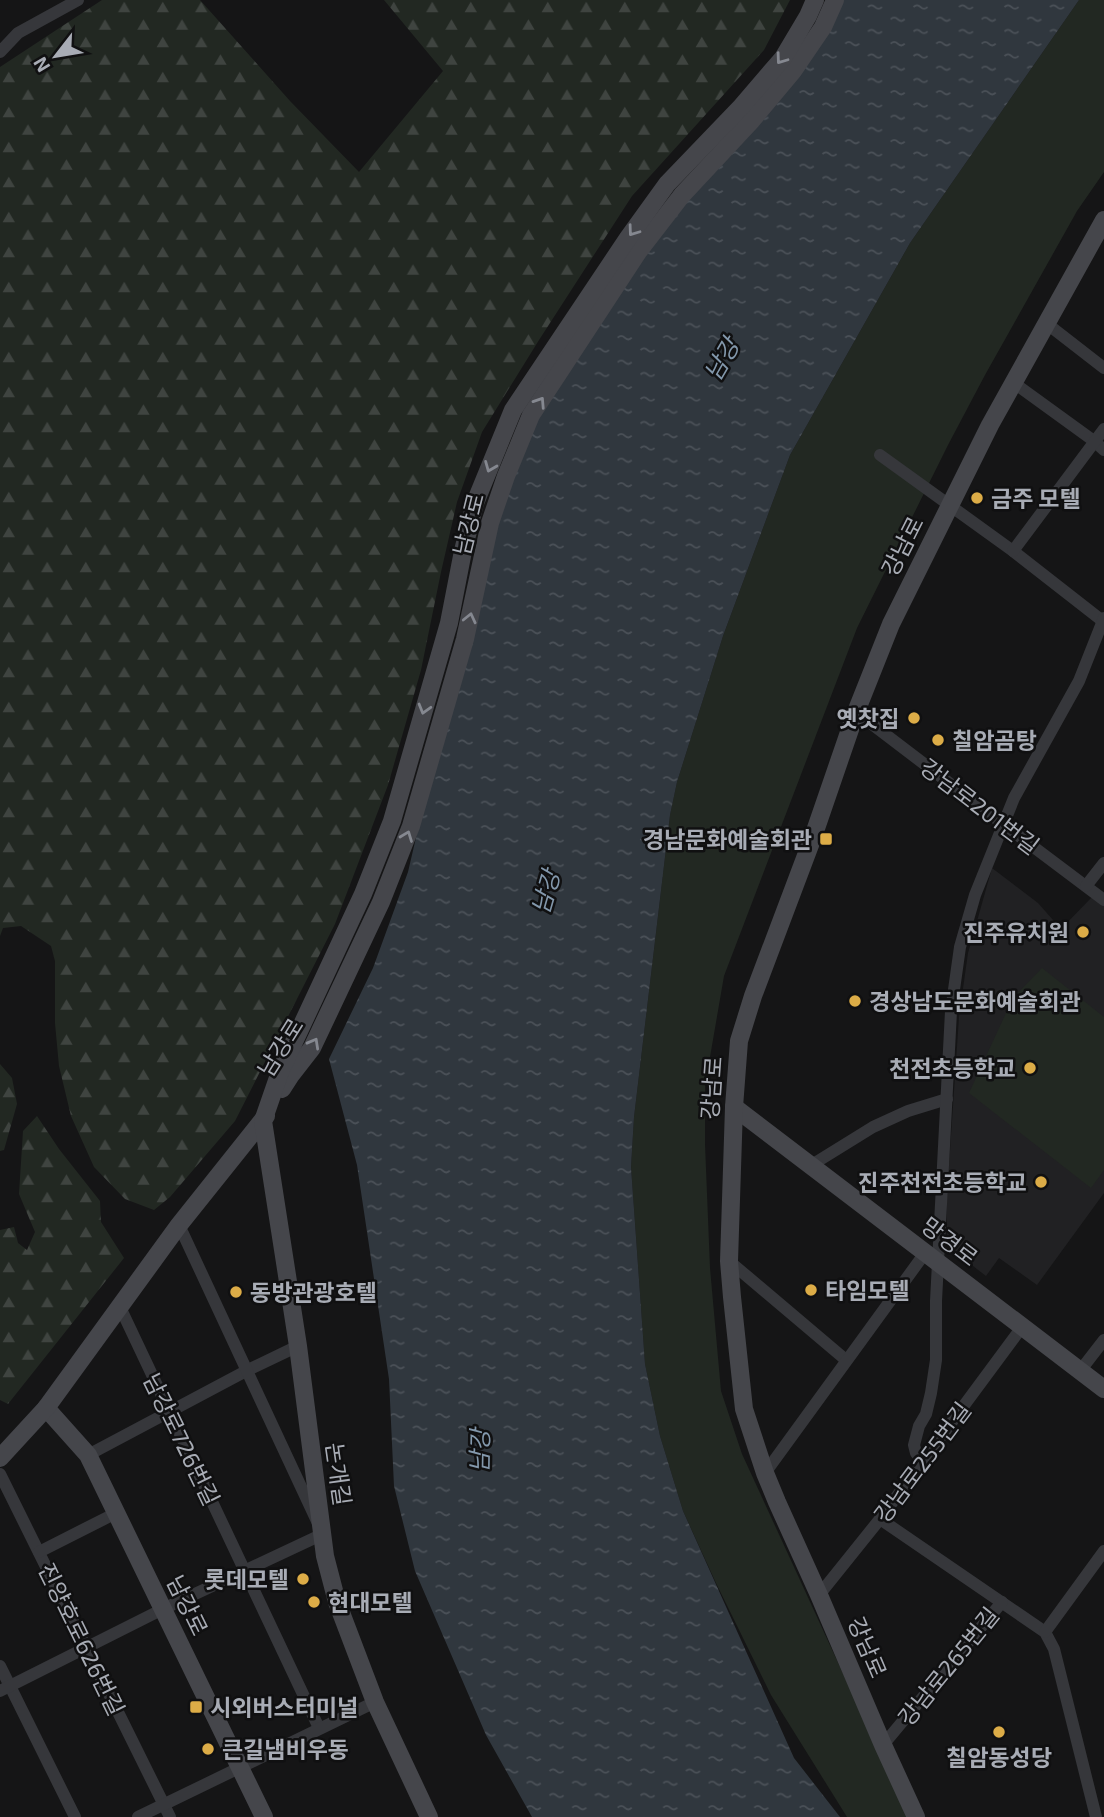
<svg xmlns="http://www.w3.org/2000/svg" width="1104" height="1817" font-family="'Exo 2','Noto Sans KR',sans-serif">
	<defs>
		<pattern id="forest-firs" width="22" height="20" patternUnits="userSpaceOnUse" patternTransform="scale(1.75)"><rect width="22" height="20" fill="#222822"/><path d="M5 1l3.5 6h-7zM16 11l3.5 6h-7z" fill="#3f4440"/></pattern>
		<pattern id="water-ripples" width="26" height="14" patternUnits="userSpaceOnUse" patternTransform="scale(1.75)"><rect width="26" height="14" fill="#30373e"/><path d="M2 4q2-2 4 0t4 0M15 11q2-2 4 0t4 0" fill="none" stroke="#4b5158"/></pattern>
	</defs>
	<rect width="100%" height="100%" fill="#151516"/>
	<!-- built -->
	<polygon fill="#212123" points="992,868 1038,903 1061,929 1093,896 1104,904 1104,1193 1037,1285 999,1258 986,1276 947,1246 947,1195 959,1017 968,953"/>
	<!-- forest -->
	<g fill="url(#forest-firs)">
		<polygon points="102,0 200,0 290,101 359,172 443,71 384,0 790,0 764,50 632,196 539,340 482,432 457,502 441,572 421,670 388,785 335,924 235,1121 170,1197 154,1210 125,1199 94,1167 71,1116 59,1066 55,1023 55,961 51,946 21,926 3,928 0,936 0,67"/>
		<polygon points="0,1064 12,1078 17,1104 4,1150 0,1151"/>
		<polygon points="37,1116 59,1149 100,1201 101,1222 124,1258 8,1404 0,1400 0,1230 14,1227 18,1243 27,1250 35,1232 19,1194 23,1131"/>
	</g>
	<!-- park -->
	<g fill="#222822">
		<polygon points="1079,0 1104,0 1104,172 1077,211 985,375 948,445 857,628 724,976 705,1086 705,1144 710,1268 721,1391 742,1454 909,1817 847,1817 771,1695 716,1583 683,1511 660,1436 645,1364 631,1167 634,1117 670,815 677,782 723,636 790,455 910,243"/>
		<polygon points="1042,968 1104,1017 1104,1170 1091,1188 969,1093 1013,998"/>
	</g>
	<!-- water -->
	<polygon fill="url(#water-ripples)" points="833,0 1079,0 910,243 790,455 723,636 677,782 670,815 634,1117 631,1167 645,1364 660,1436 683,1511 794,1758 840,1817 532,1817 486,1735 415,1571 394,1486 389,1379 357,1165 329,1059 373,968 408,872 454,675 512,450 622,270 811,47"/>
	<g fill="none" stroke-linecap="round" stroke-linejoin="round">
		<!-- street -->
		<g stroke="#36373b" stroke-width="12">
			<polyline points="0,52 18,33 78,0"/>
			<polyline points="1046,323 1104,368"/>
			<polyline points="1014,383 1094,441 1104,450"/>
			<polyline points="880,455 1013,551 1104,622"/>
			<polyline points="1013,551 1104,429"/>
			<polyline points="856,712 1003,824 1104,900"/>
			<polyline points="1086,886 1104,863"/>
			<polyline points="810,1166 873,1127 908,1111 947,1099"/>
			<polyline points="729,1261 846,1360"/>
			<polyline points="120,1307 319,1728"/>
			<polyline points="1080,1371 1104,1340"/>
			<polyline points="88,1455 248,1370 298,1346"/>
			<polyline points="923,1461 916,1453 914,1445 919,1426 926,1414 931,1393 936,1360 936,1301 951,1011 960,947 975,895 1014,798 1079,681 1104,618"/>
			<polyline points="765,1473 925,1253"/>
			<polyline points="0,1474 170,1817"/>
			<polyline points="880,1519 1045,1632 1054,1649 1096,1817"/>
			<polyline points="39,1552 116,1513"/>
			<polyline points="819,1595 880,1519 1022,1327"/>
			<polyline points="1045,1632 1104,1551"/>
			<polyline points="0,1666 75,1817"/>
			<polyline points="0,1691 163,1609 323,1534 179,1225"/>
			<polyline points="883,1745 1002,1602"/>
			<polyline points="138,1817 375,1702"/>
		</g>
		<!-- secondary -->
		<g stroke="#45464b" stroke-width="18">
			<polyline points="282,1089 291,1075 312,1048 381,902 411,826 465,639 490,523 506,476 531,415 638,252 682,195 752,120 793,71 823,27 835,0"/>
			<polyline points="734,1107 1104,1389"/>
			<polyline points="46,1408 88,1455 264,1817"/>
			<polyline points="0,1458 46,1408 179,1225 266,1116"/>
			<polyline points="429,1817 375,1702 337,1602 325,1556 298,1346 263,1121 280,1072 363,894 392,821 449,623 463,551 475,503 513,410 628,238 667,184 740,108 783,58 808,16 815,0"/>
			<polyline points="916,1817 883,1745 819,1595 777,1502 765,1473 744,1409 732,1297 729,1261 734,1107 739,1041 753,996 813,837 856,712 891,624 990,425 1104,220"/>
		</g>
	</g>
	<!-- one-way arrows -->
	<defs><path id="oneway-chevron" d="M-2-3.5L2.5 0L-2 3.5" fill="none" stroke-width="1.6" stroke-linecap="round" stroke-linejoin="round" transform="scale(1.75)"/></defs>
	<g stroke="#858890">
		<use href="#oneway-chevron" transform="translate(781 59) rotate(126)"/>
		<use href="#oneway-chevron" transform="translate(633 231) rotate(126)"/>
		<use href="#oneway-chevron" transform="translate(540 402) rotate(-57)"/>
		<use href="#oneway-chevron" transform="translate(490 467) rotate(112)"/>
		<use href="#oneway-chevron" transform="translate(470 618) rotate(-77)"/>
		<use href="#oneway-chevron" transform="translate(424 709) rotate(106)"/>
		<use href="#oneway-chevron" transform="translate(407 836) rotate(-69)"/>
		<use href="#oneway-chevron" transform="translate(314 1043) rotate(-61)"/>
	</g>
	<!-- markers -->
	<g fill="#dcac47" stroke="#101011" stroke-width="2.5">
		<circle cx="977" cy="498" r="7"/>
		<circle cx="914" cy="718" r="7"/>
		<circle cx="938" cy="740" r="7"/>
		<rect x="819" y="832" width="14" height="14" rx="3.5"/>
		<circle cx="1083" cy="932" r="7"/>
		<circle cx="855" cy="1001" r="7"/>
		<circle cx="1030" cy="1068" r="7"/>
		<circle cx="1041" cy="1182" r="7"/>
		<circle cx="811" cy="1290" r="7"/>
		<circle cx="236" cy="1292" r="7"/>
		<circle cx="303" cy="1579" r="7"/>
		<circle cx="314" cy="1602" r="7"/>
		<rect x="189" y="1700" width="14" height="14" rx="3.5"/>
		<circle cx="999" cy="1732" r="7"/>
		<circle cx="208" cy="1749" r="7"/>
	</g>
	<g text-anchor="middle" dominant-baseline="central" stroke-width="5" stroke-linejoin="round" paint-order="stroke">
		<!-- poi labels -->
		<g font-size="23" font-weight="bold" fill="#a8acb5" stroke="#101011" text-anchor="start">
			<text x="991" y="498">금주 모텔</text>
			<text x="900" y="718" text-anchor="end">옛찻집</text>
			<text x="952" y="740">칠암곰탕</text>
			<text x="812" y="839" text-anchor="end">경남문화예술회관</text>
			<text x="1069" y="932" text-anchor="end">진주유치원</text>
			<text x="869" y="1001">경상남도문화예술회관</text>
			<text x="1016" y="1068" text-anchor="end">천전초등학교</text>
			<text x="1027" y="1182" text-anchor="end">진주천전초등학교</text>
			<text x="825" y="1290">타임모텔</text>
			<text x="250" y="1292">동방관광호텔</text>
			<text x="289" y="1579" text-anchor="end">롯데모텔</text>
			<text x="328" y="1602">현대모텔</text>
			<text x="210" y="1707">시외버스터미널</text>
			<text x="222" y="1749">큰길냄비우동</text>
			<text x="999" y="1757" text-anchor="middle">칠암동성당</text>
		</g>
		<!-- street labels -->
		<g font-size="23" fill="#a8acb5" stroke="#101011">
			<text transform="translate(468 524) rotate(-76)">남강로</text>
			<text transform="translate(902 546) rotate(-63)">강남로</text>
			<text transform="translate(980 806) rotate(37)">강남로201번길</text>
			<text transform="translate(280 1047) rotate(-58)">남강로</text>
			<text transform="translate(711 1088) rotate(-86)">강남로</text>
			<text transform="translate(950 1241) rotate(37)">망경로</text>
			<text transform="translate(182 1439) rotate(64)">남강로726번길</text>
			<text transform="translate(922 1462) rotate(-53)">강남로255번길</text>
			<text transform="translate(339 1474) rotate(82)">논개길</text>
			<text transform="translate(188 1605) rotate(64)">남강로</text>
			<text transform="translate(82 1639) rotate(64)">진양호로626번길</text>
			<text transform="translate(868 1647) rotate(67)">강남로</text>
			<text transform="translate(948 1666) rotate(-51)">강남로265번길</text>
		</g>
		<!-- water labels -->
		<g font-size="24" font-style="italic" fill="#8398ac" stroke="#101011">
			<text transform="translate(721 359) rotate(-60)">남강</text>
			<text transform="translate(545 892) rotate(-74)">남강</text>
			<text transform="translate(479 1451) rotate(-89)">남강</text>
		</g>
	</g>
	<!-- north arrow -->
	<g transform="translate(56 56) rotate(239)" stroke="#101011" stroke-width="5" paint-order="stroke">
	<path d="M0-5L12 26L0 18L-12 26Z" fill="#a8acb5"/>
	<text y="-10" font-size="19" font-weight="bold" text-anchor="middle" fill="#a8acb5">N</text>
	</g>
</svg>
